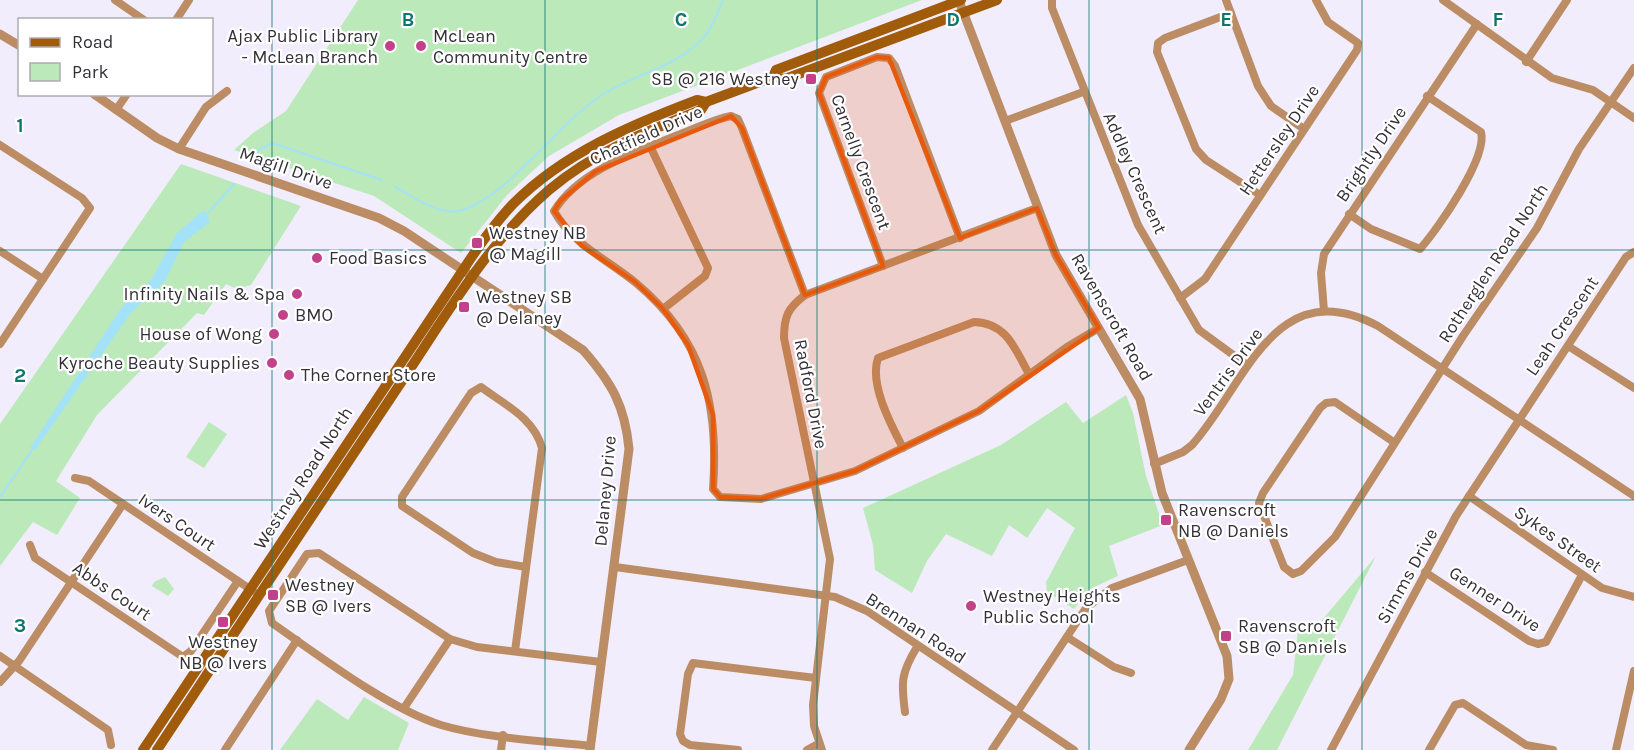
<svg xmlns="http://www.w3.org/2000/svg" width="1634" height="750" font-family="Karla,sans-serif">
	<rect width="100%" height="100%" fill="#f2edfd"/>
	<!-- green -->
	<g fill="#bbe9b9">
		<polygon points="358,0 922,0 619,115 549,156 507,195 461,253 374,196 234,150 253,133 286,111"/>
		<polygon points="181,164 301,206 251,285 237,289 226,284 204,315 197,313 97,415 56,481 80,498 57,535 33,522 0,566 0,424"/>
		<polygon points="1126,395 1133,413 1146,476 1163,525 1109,546 1118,576 1090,589 1074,609 1047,592 1046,582 1075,528 1047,508 1027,538 1009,525 992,556 946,534 927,561 912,593 875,570 873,545 863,508 1001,445 1066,402 1083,423"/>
		<polygon points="209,422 227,434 204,468 186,457"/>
		<polygon points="1376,556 1277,750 1248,750 1293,675 1298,630 1317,626"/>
		<polygon points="165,577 174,589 168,596 152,586 154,582"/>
		<polygon points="364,697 409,723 398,750 280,750 317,699 348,720"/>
	</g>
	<!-- water -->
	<polygon fill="#a4e2fa" points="204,210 210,222 184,242 165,281 130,314 35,450 30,448 121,308 151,280 177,233"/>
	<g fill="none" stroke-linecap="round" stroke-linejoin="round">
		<!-- stream -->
		<g stroke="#a4e2fa" stroke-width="2">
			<polyline points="252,159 260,149 272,143 382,180"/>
			<path d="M395 187C414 197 441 217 463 210 513 193 560 118 610 90 639 74 670 67 695 46 710 34 716 17 723 0"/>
			<polyline points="206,215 234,184"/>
			<polyline points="0,497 34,447"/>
		</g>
		<!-- minor -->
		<g stroke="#bc8d64" stroke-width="8">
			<polyline points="115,0 144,20"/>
			<polyline points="1052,0 1052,8 1138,225 1199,330 1247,365"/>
			<polyline points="1226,0 1258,86 1271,106 1304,129"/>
			<polyline points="1443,0 1552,78 1593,90 1634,118"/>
			<polyline points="1231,13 1165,38 1158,43 1157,52 1196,149 1206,160 1260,195"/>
			<polyline points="176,20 189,0"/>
			<polyline points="1526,62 1567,0"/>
			<polyline points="116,110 127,94"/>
			<polyline points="1005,121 1083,92"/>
			<polyline points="0,145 82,198 90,208 0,344"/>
			<polyline points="650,146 708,268 705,276 663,309"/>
			<polyline points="179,149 206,107 227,91"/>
			<path d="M1349 214 1371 229 1420 249C1438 229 1488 157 1481 132L1427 96"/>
			<polyline points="0,251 43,279"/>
			<polyline points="883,266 819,93 826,77 877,57 889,58 895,66 960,238"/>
			<path d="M805 295 742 128 738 119 731 116C715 119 699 127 683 133 639 151 580 169 554 211 573 245 607 259 636 283 704 340 719 404 713 489L720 497 761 499 855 471 979 411 1067 347 1099 328"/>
			<polyline points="1180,298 1205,279 1357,50 1358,43 1328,22 1316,0"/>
			<polyline points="1324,311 1321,273 1324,254 1477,24"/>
			<polyline points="1568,346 1634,388"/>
			<polyline points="1395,443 1335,402 1326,403 1320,408 1263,493 1259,503 1284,567 1293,574 1301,571 1335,537 1463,336 1537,228 1579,149 1634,68"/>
			<path d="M903 448C891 425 869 384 878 358L974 322C1007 323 1015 349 1029 374"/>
			<path d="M1154 464 1183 452 1192 445C1246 385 1274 271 1378 326L1634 496"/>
			<polyline points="75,478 89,481 253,591"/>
			<polyline points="1469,496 1602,588 1634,597"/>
			<polyline points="30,545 35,558 183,657 191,651 238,581"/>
			<polyline points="615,567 835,597 867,611 1074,750"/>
			<polyline points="1425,572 1529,641 1538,644 1546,642 1582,575"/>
			<polyline points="1067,637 1114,667 1131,673"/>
			<path d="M515 651 542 448C534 418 505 405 481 387L471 393 402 497V506L473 553 496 562 526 567"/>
			<polyline points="0,656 108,730 111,745"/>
			<polyline points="0,682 19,661 123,504"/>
			<polyline points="404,708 450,639"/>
			<path d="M905 712C901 682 901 673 917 647"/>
			<path d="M591 746C545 741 484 738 441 725 389 709 318 655 272 623L269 611 307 554 319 553 450 639 477 647 601 662"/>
			<polyline points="225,750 297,640"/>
			<polyline points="501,750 503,735"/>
			<polyline points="738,750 690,745 683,741 680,734 688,674 693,663 816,678"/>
			<polyline points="807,750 818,744"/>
			<path d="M822 750 814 726 813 705 830 559 784 338C784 316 788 308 805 295L1037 208"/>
			<polyline points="992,750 1086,608 1112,588 1188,560"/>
			<polyline points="1331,750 1456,516 1626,257 1634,252"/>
			<polyline points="1429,750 1455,705 1463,703 1526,745 1553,750"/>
			<polyline points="1616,750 1634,671"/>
		</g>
		<!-- tertiary -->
		<g stroke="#bc8d64" stroke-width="9">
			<polyline points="959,1 1056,255 1140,399 1162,493 1227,656 1229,679 1221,699 1189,750"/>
			<polyline points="0,34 20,46"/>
			<path d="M94 94 157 138 179 149 379 218 404 231 583 350C612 383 625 406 629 449L590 750"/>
		</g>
		<!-- secondary -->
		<g stroke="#a05c0a" stroke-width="10">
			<polyline points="773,77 776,70 961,0"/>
			<path d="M143 750 463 270C478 247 494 224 513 204 564 153 631 125 697 100L706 102 773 77 785 79 997 0"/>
			<path d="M157 750C237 629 317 507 398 387 444 319 486 244 549 190 594 152 647 131 701 110L706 102"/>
		</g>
	</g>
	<!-- marked area -->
	<path fill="#e8590c" fill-opacity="0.2" stroke="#e8590c" stroke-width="4.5" stroke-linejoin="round" d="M877 57 889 58 960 238 1037 208 1056 255 1099 328 979 411 855 471 761 499 720 497 713 489V415L688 345 663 309 635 282 582 246 554 211 560 201 596 171 731 116 742 128 805 295 883 266 819 93 826 77Z"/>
	<!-- grid -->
	<path fill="none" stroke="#0f766e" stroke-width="1.5" stroke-opacity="0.55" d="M272 0V750M545 0V750M817 0V750M1089 0V750M1362 0V750M0 250H1634M0 500H1634"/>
	<!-- markers -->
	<g fill="#c2418a" stroke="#fff" stroke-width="2">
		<circle cx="390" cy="46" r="6"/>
		<circle cx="421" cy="46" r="6"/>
		<rect x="805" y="73" width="12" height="12" rx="3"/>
		<rect x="471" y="237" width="12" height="12" rx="3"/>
		<circle cx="317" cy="258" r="6"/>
		<circle cx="297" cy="294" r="6"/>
		<rect x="458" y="301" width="12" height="12" rx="3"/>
		<circle cx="283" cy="315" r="6"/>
		<circle cx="274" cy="334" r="6"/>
		<circle cx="272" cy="363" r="6"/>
		<circle cx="289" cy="375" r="6"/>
		<rect x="1160" y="514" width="12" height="12" rx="3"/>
		<rect x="267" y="589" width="12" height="12" rx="3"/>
		<circle cx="971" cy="606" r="6"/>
		<rect x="217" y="616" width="12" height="12" rx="3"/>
		<rect x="1220" y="630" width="12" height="12" rx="3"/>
	</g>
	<g text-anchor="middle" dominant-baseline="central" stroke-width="4.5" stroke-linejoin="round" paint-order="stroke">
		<!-- poi labels -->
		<g font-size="18" fill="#333038" stroke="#fff" text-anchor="start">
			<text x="378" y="36" text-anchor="end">Ajax Public Library<tspan x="378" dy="21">- McLean Branch</tspan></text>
			<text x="433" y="36">McLean<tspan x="433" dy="21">Community Centre</tspan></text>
			<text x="799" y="79" text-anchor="end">SB @ 216 Westney</text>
			<text x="489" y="233">Westney NB<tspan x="489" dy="21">@ Magill</tspan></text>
			<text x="329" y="258">Food Basics</text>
			<text x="285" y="294" text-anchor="end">Infinity Nails &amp; Spa</text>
			<text x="476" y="297">Westney SB<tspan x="476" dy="21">@ Delaney</tspan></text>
			<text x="295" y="315">BMO</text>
			<text x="262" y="334" text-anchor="end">House of Wong</text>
			<text x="260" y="363" text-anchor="end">Kyroche Beauty Supplies</text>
			<text x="301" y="375">The Corner Store</text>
			<text x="1178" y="510">Ravenscroft<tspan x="1178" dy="21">NB @ Daniels</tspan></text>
			<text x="285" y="585">Westney<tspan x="285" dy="21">SB @ Ivers</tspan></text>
			<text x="983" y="596">Westney Heights<tspan x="983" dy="21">Public School</tspan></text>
			<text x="1238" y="626">Ravenscroft<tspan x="1238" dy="21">SB @ Daniels</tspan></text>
			<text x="223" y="642" text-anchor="middle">Westney<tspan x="223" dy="21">NB @ Ivers</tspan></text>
		</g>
		<!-- street labels -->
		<g font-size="18" fill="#333038" stroke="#fff">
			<text transform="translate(646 135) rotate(-24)">Chatfield Drive</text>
			<text transform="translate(1279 140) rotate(-56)">Hettersley Drive</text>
			<text transform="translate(1371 154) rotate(-56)">Brightly Drive</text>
			<text transform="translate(861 162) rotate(70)">Carnelly Crescent</text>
			<text transform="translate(286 168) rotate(19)">Magill Drive</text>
			<text transform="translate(1135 173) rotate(66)">Addley Crescent</text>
			<text transform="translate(1493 263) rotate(-57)">Rotherglen Road North</text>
			<text transform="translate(1112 317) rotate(60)">Ravenscroft Road</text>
			<text transform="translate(1562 326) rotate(-56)">Leah Crescent</text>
			<text transform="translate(1228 372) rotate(-54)">Ventris Drive</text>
			<text transform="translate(811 394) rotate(79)">Radford Drive</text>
			<text transform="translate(303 478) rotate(-57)">Westney Road North</text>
			<text transform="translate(605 491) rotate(-85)">Delaney Drive</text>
			<text transform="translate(177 522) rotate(34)">Ivers Court</text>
			<text transform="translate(1558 539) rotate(35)">Sykes Street</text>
			<text transform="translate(1407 576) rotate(-61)">Simms Drive</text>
			<text transform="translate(112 591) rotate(34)">Abbs Court</text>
			<text transform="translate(1495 599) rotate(33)">Genner Drive</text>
			<text transform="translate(916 628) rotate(33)">Brennan Road</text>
		</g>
	</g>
	<g font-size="20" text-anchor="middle" font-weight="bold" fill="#0f766e" stroke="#fff" stroke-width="4.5" stroke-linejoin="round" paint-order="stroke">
		<text x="408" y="26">B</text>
		<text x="681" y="26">C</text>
		<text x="953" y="26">D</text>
		<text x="1226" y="26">E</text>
		<text x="1498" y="26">F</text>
		<text x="20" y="132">1</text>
		<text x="20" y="382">2</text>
		<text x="20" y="632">3</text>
	</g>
	<!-- legend -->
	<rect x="18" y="18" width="195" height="78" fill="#ffffff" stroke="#adacaf" stroke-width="1.5"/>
	<rect x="30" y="38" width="30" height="9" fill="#a05c0a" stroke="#adacaf" stroke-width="1.5"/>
	<text x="72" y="48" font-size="18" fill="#333038">Road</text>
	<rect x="30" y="63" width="30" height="18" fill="#bbe9b9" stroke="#adacaf" stroke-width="1.5"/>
	<text x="72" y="78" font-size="18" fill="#333038">Park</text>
</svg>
